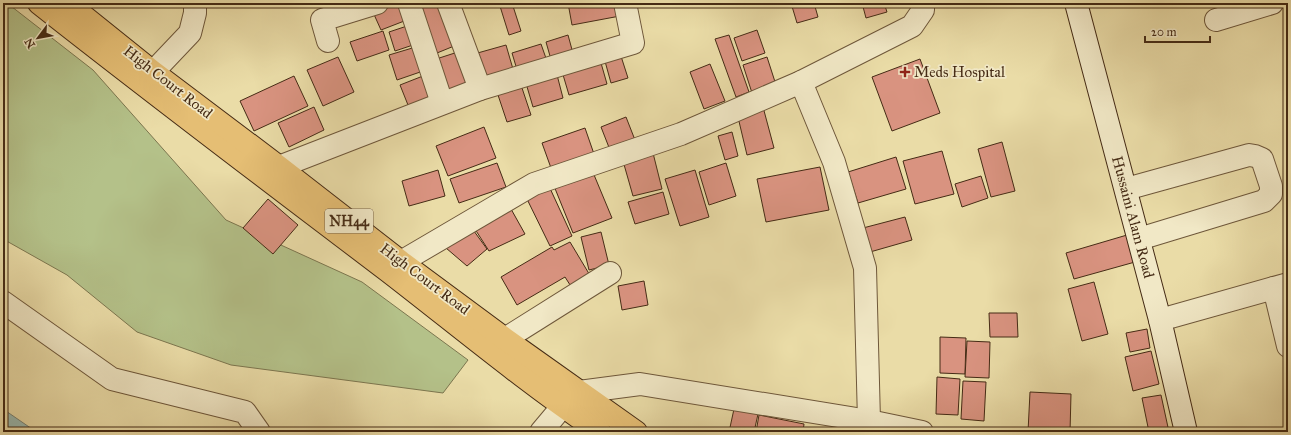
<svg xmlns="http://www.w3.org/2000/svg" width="1291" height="435" font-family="'IM FELL Great Primer',serif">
	<rect width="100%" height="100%" fill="#eadca7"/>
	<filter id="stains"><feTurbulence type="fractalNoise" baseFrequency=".005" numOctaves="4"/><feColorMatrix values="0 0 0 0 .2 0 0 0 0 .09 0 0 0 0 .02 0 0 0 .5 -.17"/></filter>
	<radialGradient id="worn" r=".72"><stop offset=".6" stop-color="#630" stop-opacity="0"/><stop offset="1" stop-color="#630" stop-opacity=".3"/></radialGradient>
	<!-- green -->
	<polygon fill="#b4c189" stroke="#7c764f" points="3,3 7,3 93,70 226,220 362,282 468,360 443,393 231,365 137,332 67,275 3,239"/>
	<!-- water -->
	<polygon fill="#9abab1" stroke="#788173" points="3,409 35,431 36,432 3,432"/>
	<!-- building -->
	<g fill="#d99380" stroke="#452b15">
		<polygon points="388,3 405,3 412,18 381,30 372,10"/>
		<polygon points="433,3 444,3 459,44 437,53 421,8"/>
		<polygon points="499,3 512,3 521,31 509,35"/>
		<polygon points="568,3 618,3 620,16 572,25"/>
		<polygon points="791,3 814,3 818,17 797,23"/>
		<polygon points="862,3 884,3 887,12 866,18"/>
		<polygon points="410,25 416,44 395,51 389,32"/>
		<polygon points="757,30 765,53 742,61 734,38"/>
		<polygon points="383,31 389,50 357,61 350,42"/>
		<polygon points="568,35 574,57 552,63 546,42"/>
		<polygon points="729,35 749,92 736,97 715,39"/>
		<polygon points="541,44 548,64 518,73 512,53"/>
		<polygon points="506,45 515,76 483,85 474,54"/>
		<polygon points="419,46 426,70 397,80 389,55"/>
		<polygon points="619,50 628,78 611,83 603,54"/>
		<polygon points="461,51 474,89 443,100 430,61"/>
		<polygon points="599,56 607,84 569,95 561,68"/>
		<polygon points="338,57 354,92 323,106 307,70"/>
		<polygon points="767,57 777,88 753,96 743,65"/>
		<polygon points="920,59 940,113 892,131 872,77"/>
		<polygon points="710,64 725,101 704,109 690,72"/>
		<polygon points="556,71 563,98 533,107 525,80"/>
		<polygon points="428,74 438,98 410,110 400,85"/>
		<polygon points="294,76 308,106 254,131 240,101"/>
		<polygon points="519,79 531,115 507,122 495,86"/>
		<polygon points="314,107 324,130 289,147 278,123"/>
		<polygon points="763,107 774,148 747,155 737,113"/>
		<polygon points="626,117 635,140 610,150 601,127"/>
		<polygon points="484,127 496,158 448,176 436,146"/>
		<polygon points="585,128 594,154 551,168 542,143"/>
		<polygon points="732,132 738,156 725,160 718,136"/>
		<polygon points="1002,142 1015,191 991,197 978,149"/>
		<polygon points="942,151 954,194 915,204 903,161"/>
		<polygon points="653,153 662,189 633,196 623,161"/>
		<polygon points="896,157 906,189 858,203 848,172"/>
		<polygon points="497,163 506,187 459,203 450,179"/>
		<polygon points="726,163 736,196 709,205 699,172"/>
		<polygon points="820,167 829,210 766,222 757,179"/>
		<polygon points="438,170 445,196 409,206 402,181"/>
		<polygon points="592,170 612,218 573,233 554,186"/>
		<polygon points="695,170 709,217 680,226 665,179"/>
		<polygon points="981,176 988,198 962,207 955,184"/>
		<polygon points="548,184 572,236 550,246 525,195"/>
		<polygon points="663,192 669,214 635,224 628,202"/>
		<polygon points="268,199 298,225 273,254 243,228"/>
		<polygon points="511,209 525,234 489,251 473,226"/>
		<polygon points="905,217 912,240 870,252 863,228"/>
		<polygon points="471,227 487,249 467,266 446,248"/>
		<polygon points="601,232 609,265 589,270 581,237"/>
		<polygon points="1127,235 1135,262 1074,279 1066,253"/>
		<polygon points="570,242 591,277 572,288 565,277 517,305 501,277 552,247 554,250"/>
		<polygon points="644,281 648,305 622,310 618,286"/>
		<polygon points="1094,282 1108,334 1082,341 1068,289"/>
		<polygon points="989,313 1017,313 1018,337 990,337"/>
		<polygon points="1147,329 1150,348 1130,352 1126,333"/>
		<polygon points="940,337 966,338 965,374 940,373"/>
		<polygon points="967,341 990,342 989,378 965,377"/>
		<polygon points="1151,351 1159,384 1133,391 1125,357"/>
		<polygon points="937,377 960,379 958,415 936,414"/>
		<polygon points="963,381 986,382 984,421 961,419"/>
		<polygon points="1030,392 1071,394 1070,432 1028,432"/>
		<polygon points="1161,395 1169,432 1149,432 1142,398"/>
		<polygon points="734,409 758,414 754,432 729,432"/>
		<polygon points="759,415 804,424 803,432 756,432"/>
		<polygon points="811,428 835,432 811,432"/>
	</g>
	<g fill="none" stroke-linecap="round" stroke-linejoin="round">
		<defs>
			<g id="street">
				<polyline points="409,3 442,103"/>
				<polyline points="448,3 480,89"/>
				<polyline points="1216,20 1272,3"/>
				<polyline points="328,41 322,20 377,3"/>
				<polyline points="153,72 190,33 195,13 195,3"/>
				<polyline points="801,82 834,162 865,268 869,421"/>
				<polyline points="279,167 480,89 633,43 625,3"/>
				<polyline points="1126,189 1249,155 1255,156 1262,159 1271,186 1271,194 1264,201 1139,239"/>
				<polyline points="401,262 534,184 681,134 801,82 912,26 923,10 923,3"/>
				<polyline points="1274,288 1288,346"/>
				<polyline points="3,302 112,379 245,412 259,432"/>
				<polyline points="1160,320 1288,284"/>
				<polyline points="505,339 610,273"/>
				<polyline points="541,432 562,407 579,392 640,384 869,421 922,432"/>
			</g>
			<polyline id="secondary" points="1076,3 1160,320 1186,432"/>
			<g id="highway">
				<path d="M39 3C154 94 271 182 388 271 458 325 526 382 600 432"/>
				<polyline points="67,3 153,72 279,167 401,262 505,339 636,432"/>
			</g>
		</defs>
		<!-- street casing -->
		<use href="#street" stroke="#6e573a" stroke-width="24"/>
		<!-- secondary casing -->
		<use href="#secondary" stroke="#452b15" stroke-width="24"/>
		<!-- highway casing -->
		<use href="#highway" stroke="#452b15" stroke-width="24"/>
		<!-- street -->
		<use href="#street" stroke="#f1e8c6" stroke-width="22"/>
		<!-- secondary -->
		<use href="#secondary" stroke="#f1e8c6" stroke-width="22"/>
		<!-- highway -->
		<use href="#highway" stroke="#e5be74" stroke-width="22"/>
	</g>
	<!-- markers -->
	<path fill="#8f2418" stroke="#f1e8c6" stroke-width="1.5" d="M903 66h4v4h4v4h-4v4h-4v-4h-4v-4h4z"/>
	<g text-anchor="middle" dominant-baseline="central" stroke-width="3.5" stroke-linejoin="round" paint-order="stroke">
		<!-- shield labels -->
		<rect fill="#f1e8c6" stroke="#79644a" stroke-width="1" x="325" y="209" width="48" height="24" rx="3"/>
		<g font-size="14" font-weight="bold" fill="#452b15">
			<text x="349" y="221">NH44</text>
		</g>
		<!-- poi labels -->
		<g font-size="15" fill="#452b15" stroke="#f1e8c6" text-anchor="start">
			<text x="914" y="72">Meds Hospital</text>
		</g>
		<!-- street labels -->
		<g font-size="15" fill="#452b15" stroke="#f1e8c6">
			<text transform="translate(168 82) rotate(38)">High Court Road</text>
			<text transform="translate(1133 217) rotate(75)">Hussaini Alam Road</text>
			<text transform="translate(425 279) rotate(37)">High Court Road</text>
		</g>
	</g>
	<!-- margin -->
	<rect width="1291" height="435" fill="none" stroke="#eadca7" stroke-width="16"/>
	<rect x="4" y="4" width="1283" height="427" fill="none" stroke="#452b15" stroke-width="2"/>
	<rect x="8" y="8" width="1275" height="419" fill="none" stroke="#452b15"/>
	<!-- north arrow -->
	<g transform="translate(38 38) rotate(238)" stroke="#f1e8c6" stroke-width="3" paint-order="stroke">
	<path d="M0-3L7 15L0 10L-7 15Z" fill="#452b15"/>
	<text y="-6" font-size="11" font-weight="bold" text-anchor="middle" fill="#452b15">N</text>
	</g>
	<!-- scale -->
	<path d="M1145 36v6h65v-6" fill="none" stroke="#452b15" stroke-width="2"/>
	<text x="1151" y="36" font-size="12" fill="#452b15" stroke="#f1e8c6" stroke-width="3" paint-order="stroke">20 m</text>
	<rect width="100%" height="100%" filter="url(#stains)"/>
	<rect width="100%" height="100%" fill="url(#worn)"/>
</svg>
